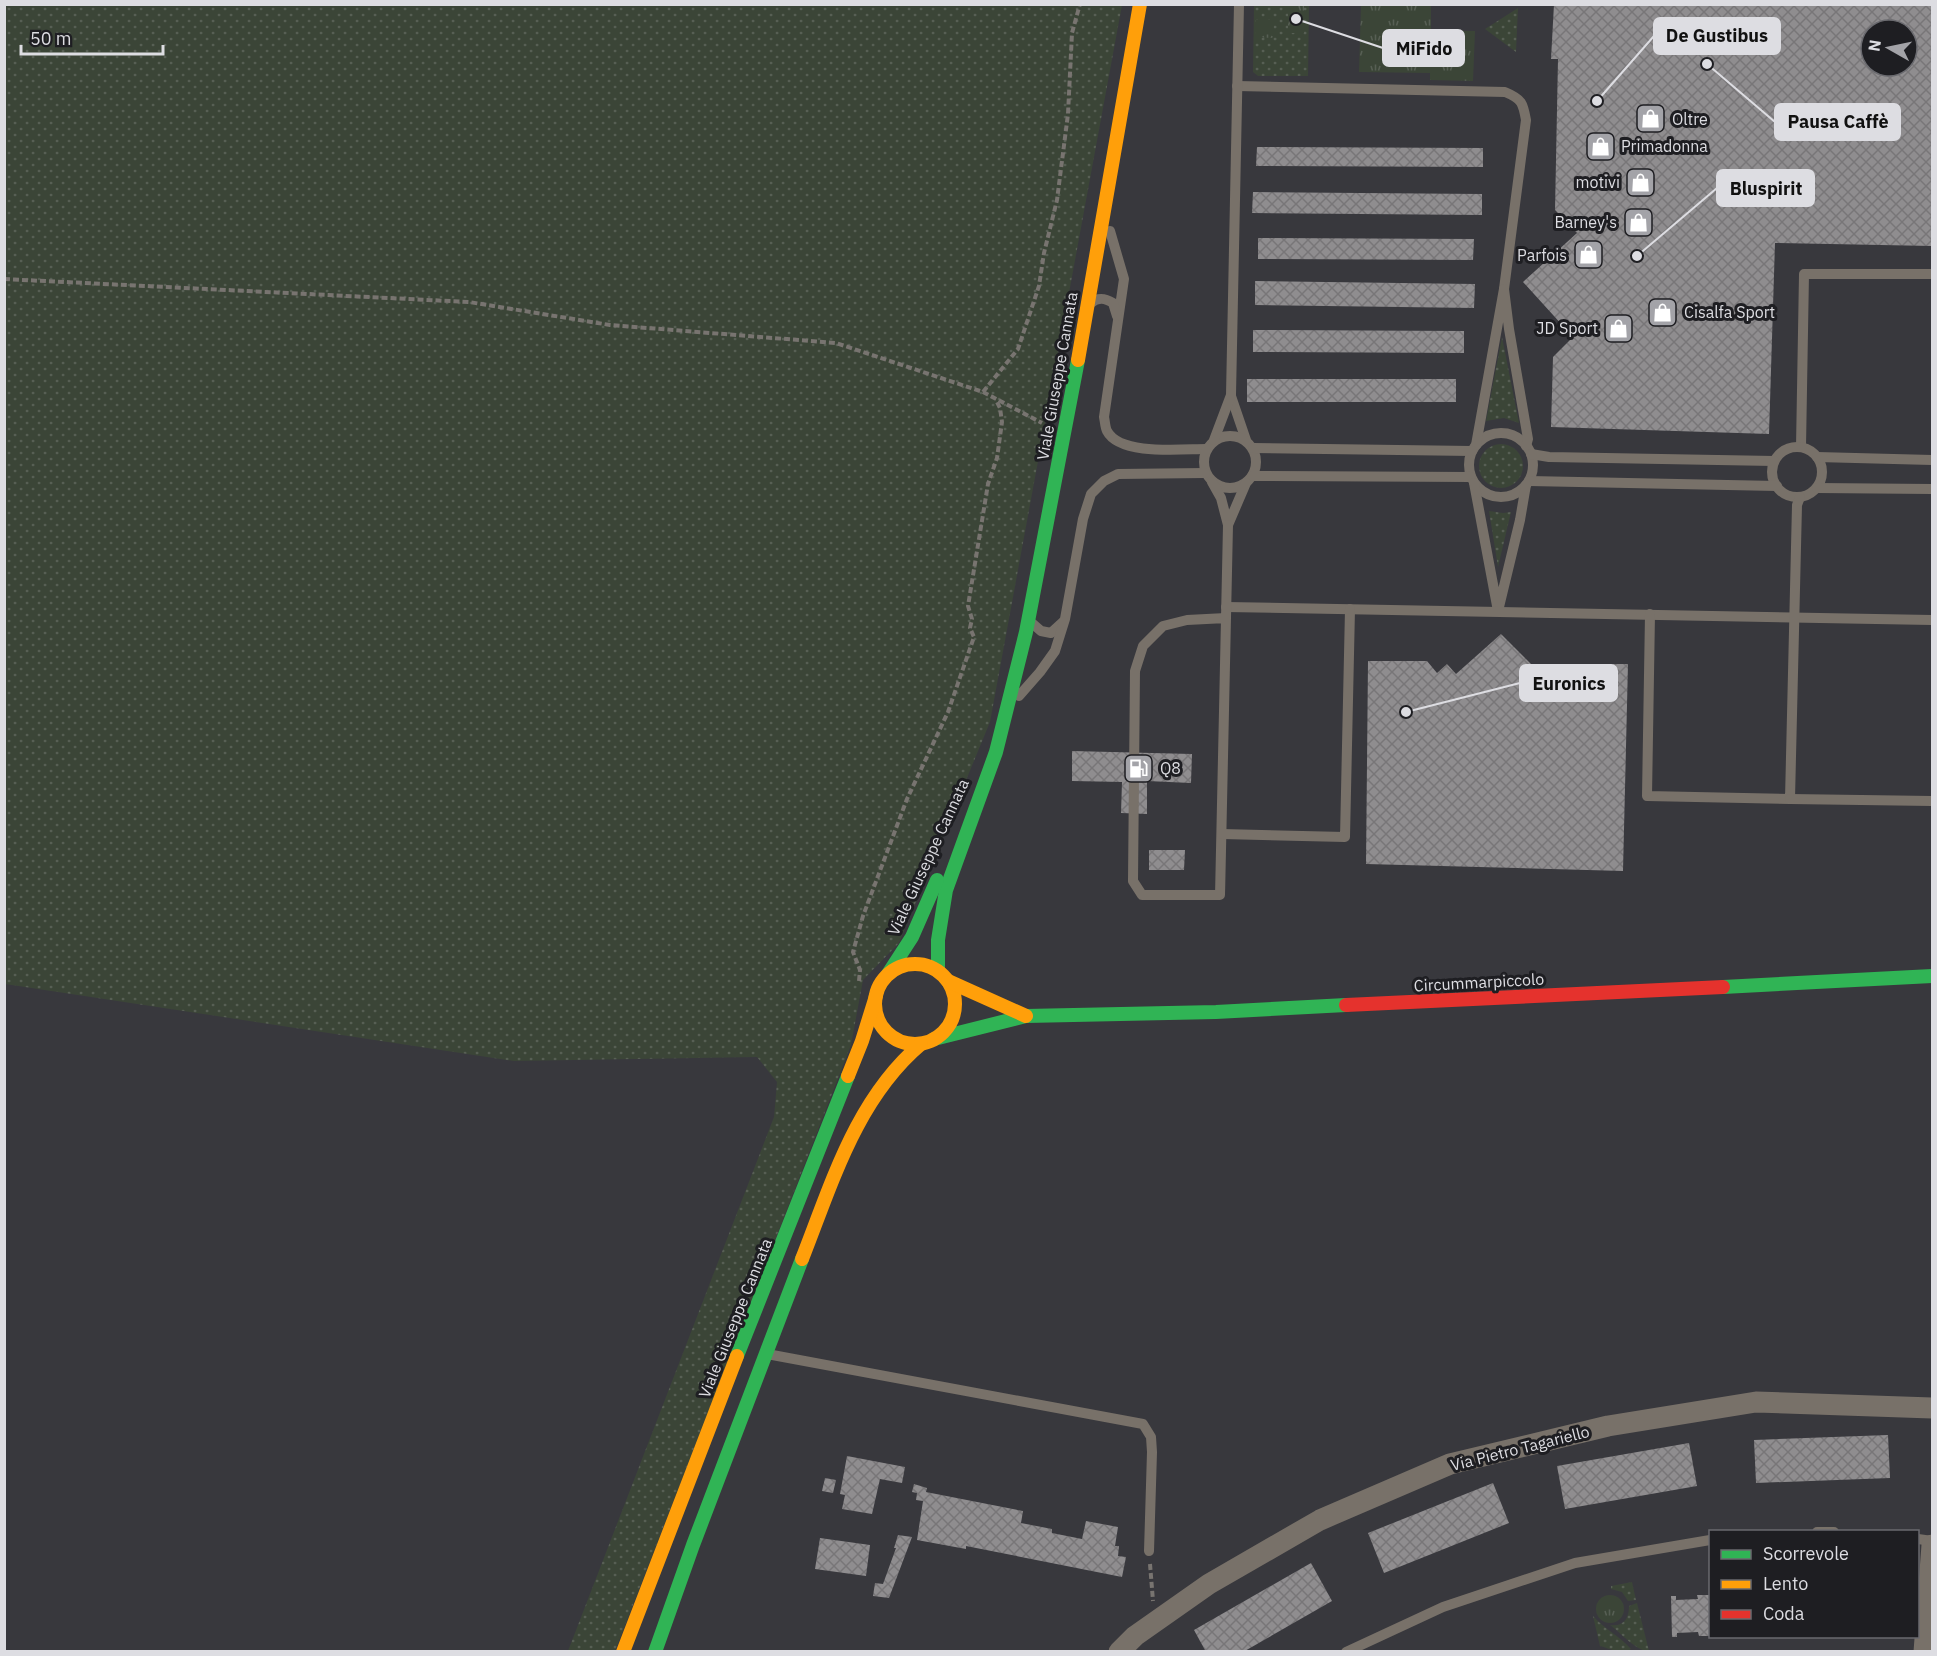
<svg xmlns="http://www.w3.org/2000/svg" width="1937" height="1656" font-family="'IBM Plex Sans',sans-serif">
	<defs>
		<pattern id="grass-dots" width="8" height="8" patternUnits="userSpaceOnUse" patternTransform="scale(1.5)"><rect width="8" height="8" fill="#3b4537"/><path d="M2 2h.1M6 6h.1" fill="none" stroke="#575f54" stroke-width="1.8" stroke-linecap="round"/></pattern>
		<pattern id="park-tufts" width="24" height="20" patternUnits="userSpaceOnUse" patternTransform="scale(1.5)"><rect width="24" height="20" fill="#3b4537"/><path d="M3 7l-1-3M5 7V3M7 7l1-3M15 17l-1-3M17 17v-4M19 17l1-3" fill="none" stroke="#575f54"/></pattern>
		<pattern id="building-cross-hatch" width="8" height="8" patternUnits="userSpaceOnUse" patternTransform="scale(1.5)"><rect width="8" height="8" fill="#8f8d8f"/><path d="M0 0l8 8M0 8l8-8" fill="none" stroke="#787678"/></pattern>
	</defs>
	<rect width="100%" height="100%" fill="#38383d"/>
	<!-- grass -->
	<g fill="url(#grass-dots)">
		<polygon points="4,5 1122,5 990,722 899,943 863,980 851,1045 615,1651 568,1651 774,1117 777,1082 757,1057 514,1061 5,984"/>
		<polygon points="1254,5 1309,5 1308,76 1258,76 1253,72"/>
		<polygon points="1518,8 1516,52 1485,29"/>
		<polygon points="1502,337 1519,423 1504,418 1486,421"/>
		<circle cx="1501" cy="466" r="22"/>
		<polygon points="1489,511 1503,513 1511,512 1498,567"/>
		<polygon points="1632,1582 1636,1600 1628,1601 1622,1592 1611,1589 1611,1586"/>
		<path d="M1637 1603 1649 1651C1637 1652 1621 1633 1610 1625 1624 1627 1629 1618 1629 1606Z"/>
		<path d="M1593 1616C1604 1629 1620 1636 1631 1649 1621 1655 1611 1649 1600 1646Z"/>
	</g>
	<!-- park -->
	<g fill="url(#park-tufts)">
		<rect x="1288" y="5" width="16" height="28"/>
		<polygon points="1361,5 1431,5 1431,30 1475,31 1473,81 1430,80 1430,73 1359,72"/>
		<polygon points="1256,20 1274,20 1273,38 1255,37"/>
		<circle cx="1610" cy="1609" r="14"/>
	</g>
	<!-- building -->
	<g fill="url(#building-cross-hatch)" fill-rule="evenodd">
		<path d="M1554 4H1932V246L1775 243 1769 434 1551 427 1553 357 1573 337 1523 282 1577 233 1555 210 1558 59H1551ZM1871 30H1907V66H1871Z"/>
		<polygon points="1257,147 1483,148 1483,167 1256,166"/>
		<polygon points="1253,192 1482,194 1482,215 1252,213"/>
		<polygon points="1258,238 1474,239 1473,260 1258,259"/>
		<polygon points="1255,281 1475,284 1474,308 1255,305"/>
		<polygon points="1253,330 1464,331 1464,353 1253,352"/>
		<rect x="1247" y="379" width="209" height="23"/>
		<polygon points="1501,634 1540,673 1549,665 1558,675 1569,664 1628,664 1623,871 1366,864 1368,661 1427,661 1437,673 1447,664 1456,674"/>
		<polygon points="1072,751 1192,754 1191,783 1147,781 1147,814 1121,813 1122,782 1072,781"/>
		<polygon points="1149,850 1185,850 1184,870 1149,870"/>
		<polygon points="1888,1435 1890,1478 1756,1483 1754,1440"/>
		<polygon points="1689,1443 1697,1486 1565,1509 1557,1466"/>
		<polygon points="847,1456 905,1467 902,1483 880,1479 872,1514 842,1509 845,1495 840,1494"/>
		<polygon points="825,1478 836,1480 833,1493 822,1491"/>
		<polygon points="1493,1483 1509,1523 1384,1573 1368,1533"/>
		<polygon points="914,1484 927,1488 926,1492 1023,1511 1021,1523 1052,1529 1052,1533 1082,1539 1086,1521 1118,1527 1115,1546 1119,1546 1118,1556 1126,1557 1122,1577 966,1546 966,1549 917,1540 923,1501 916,1500 917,1493 912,1492"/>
		<polygon points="898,1535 912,1537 889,1598 873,1596 875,1583 883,1584 896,1548 894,1548"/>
		<polygon points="820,1538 870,1545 866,1576 815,1569"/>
		<polygon points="1311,1563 1332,1601 1243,1652 1206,1652 1194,1630"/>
		<polygon points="1697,1595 1710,1595 1710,1636 1699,1636 1698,1632 1677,1633 1677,1637 1672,1637 1671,1596 1676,1596 1676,1600 1698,1599"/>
	</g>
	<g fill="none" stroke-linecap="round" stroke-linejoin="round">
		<!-- path -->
		<g stroke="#787470" stroke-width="4" stroke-dasharray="6 3" stroke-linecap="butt">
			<polyline points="4,279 469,302 610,325 836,343 983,392 1042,423"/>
			<polyline points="983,392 1018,349 1039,286 1044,253 1057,200 1068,114 1072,33 1080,4"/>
			<polyline points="859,981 860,970 853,952 863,916 907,799 948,712 974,637 970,628 972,619 968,606 988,484 997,458 1002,422 1000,408 996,400"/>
			<polyline points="1150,1564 1153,1601"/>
		</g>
		<!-- lane -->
		<g stroke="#787169" stroke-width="10">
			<path d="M1237 86 1505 92C1522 99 1523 103 1526 120L1504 289"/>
			<path d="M1110 231 1124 279 1104 417C1105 421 1105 427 1107 431 1120 456 1182 449 1206 449"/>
			<path d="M1091 303C1098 297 1105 298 1113 303L1117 316"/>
			<polyline points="1231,396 1246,440"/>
			<circle cx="1501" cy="465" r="32"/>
			<circle cx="1230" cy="462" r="26"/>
			<polyline points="1214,440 1231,395 1239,4"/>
			<polyline points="1476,445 1504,289 1509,329 1528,439 1526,446"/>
			<polyline points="1801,447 1804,274 1932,274"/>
			<circle cx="1797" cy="472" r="25"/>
			<polyline points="1253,448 1472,451"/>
			<polyline points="1531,454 1549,457 1774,461"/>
			<polyline points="1817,457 1932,460"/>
			<polyline points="1252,476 1471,477"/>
			<polyline points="1529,481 1777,486"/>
			<polyline points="1212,482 1221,498 1228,525 1246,483"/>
			<polyline points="1474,483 1498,611 1520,520 1526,485"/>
			<polyline points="1817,488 1932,489"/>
			<polyline points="1226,607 1932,620"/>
			<polyline points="1650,614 1647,796 1790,799 1797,505 1800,497"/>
			<path d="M1226 618 1187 620 1163 626 1143 646 1135 671 1133 881 1142 895H1220C1223 772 1225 649 1228 525"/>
			<polyline points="1033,624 1041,631 1051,633 1063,622"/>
			<polyline points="1019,696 1040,672 1055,651 1065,619 1083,519 1091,494 1104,481 1118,474 1205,473"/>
			<polyline points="1790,799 1932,801"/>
			<polyline points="1222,834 1345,837 1350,609"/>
			<polyline points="767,1354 1143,1424 1151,1437 1152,1452 1149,1551"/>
			<polyline points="1817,1532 1834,1532"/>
			<polyline points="1918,1539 1932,1541"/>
			<polyline points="1346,1652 1443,1607 1575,1563 1710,1540"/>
		</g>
		<!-- street -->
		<g stroke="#787169" stroke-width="21">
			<polyline points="1119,1652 1135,1636 1209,1584 1320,1520 1450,1464 1608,1426 1756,1402 1932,1408"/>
			<polyline points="1924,1652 1932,1545"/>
		</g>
		<!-- fast -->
		<g stroke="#30b455" stroke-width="14">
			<polyline points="938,971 938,940 946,890 996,752 1026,632 1078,360"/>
			<polyline points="888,974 912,937 937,880"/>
			<polyline points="1723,987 1932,976"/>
			<polyline points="934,1039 1026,1016 1216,1012 1346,1005"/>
			<polyline points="737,1356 848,1076"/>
			<polyline points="655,1652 693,1545 802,1259"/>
		</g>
		<!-- slow -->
		<g stroke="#ff9f0a" stroke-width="14">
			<polyline points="1078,360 1140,4"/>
			<circle cx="915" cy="1004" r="40"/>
			<polyline points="948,981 1026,1016"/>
			<polyline points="848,1076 862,1041 876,996"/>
			<path d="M802 1259C832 1183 856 1099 921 1044"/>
			<polyline points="623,1652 737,1356"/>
		</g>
		<!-- jam -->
		<polyline stroke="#e5322d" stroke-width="14" points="1346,1005 1723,987"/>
	</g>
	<!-- icons -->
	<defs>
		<symbol id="shop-square" viewBox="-11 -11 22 22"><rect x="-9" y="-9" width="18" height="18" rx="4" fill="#a3a3a8" stroke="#1e1e22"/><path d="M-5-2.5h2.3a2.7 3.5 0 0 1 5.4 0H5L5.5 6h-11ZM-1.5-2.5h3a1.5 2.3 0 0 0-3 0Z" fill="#fff"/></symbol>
		<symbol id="fuel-square" viewBox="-11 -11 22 22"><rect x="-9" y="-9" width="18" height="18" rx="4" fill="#a3a3a8" stroke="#1e1e22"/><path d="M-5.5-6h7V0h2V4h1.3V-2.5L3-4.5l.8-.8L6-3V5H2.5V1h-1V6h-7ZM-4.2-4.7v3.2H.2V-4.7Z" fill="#fff"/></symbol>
	</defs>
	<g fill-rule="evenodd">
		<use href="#shop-square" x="1634" y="102" width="33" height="33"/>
		<use href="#shop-square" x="1584" y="130" width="33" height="33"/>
		<use href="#shop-square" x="1624" y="166" width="33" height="33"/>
		<use href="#shop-square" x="1622" y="206" width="33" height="33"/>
		<use href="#shop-square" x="1572" y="238" width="33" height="33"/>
		<use href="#shop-square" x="1646" y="296" width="33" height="33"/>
		<use href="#shop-square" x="1602" y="312" width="33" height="33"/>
		<use href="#fuel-square" x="1122" y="752" width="33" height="33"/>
	</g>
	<g text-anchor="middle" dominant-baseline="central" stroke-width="6" stroke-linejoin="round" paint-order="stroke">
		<!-- poi labels -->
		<g font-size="16" fill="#dddde2" stroke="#1e1e22" text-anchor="start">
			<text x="1672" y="119">Oltre</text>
			<text x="1621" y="146">Primadonna</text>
			<text x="1620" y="182" text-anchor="end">motivi</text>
			<text x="1617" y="222" text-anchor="end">Barney's</text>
			<text x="1567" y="255" text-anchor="end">Parfois</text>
			<text x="1684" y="312">Cisalfa Sport</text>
			<text x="1598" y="328" text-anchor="end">JD Sport</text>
			<text x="1160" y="768">Q8</text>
		</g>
		<!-- street labels -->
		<g font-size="16" fill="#dddde2" stroke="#1e1e22">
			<text transform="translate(1057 376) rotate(-80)">Viale Giuseppe Cannata</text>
			<text transform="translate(928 857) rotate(-65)">Viale Giuseppe Cannata</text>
			<text transform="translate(1479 982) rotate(-3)">Circummarpiccolo</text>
			<text transform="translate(735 1318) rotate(-68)">Viale Giuseppe Cannata</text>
			<text transform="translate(1520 1448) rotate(-14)">Via Pietro Tagariello</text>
		</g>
	</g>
	<!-- callouts -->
	<path fill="none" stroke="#dddde2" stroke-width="2" d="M1597 101L1654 36M1296 19L1383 48M1707 64L1775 122M1637 256L1717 188M1406 712L1520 683"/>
	<g fill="#dddde2" stroke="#1e1e22" stroke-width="2">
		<circle cx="1597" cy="101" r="6"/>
		<circle cx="1296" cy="19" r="6"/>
		<circle cx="1707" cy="64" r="6"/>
		<circle cx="1637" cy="256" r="6"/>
		<circle cx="1406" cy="712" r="6"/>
	</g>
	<g fill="#dddde2" stroke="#dddde2" stroke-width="2">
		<rect x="1654" y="18" width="126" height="36" rx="6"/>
		<rect x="1383" y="30" width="81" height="36" rx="6"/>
		<rect x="1775" y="104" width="125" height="36" rx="6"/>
		<rect x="1717" y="170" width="97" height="36" rx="6"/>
		<rect x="1520" y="665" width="97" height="36" rx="6"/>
	</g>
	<g font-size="18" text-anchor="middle" font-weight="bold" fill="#111">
		<text x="1717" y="42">De Gustibus</text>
		<text x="1424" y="55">MiFido</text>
		<text x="1838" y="128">Pausa Caffè</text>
		<text x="1766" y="195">Bluspirit</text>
		<text x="1569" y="690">Euronics</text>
	</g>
	<!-- border -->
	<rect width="1937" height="1656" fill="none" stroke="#dddde2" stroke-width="12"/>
	<!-- legend -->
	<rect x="1709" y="1530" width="210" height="108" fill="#1e1e22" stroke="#6a6a6f" stroke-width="1.5"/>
	<rect x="1721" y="1550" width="30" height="9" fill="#30b455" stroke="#6a6a6f" stroke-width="1.5"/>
	<text x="1763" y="1560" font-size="18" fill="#dddde2">Scorrevole</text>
	<rect x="1721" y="1580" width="30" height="9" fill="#ff9f0a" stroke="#6a6a6f" stroke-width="1.5"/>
	<text x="1763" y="1590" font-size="18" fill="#dddde2">Lento</text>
	<rect x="1721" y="1610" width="30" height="9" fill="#e5322d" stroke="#6a6a6f" stroke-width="1.5"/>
	<text x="1763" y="1620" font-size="18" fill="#dddde2">Coda</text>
	<!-- north arrow -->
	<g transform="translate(1889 48) rotate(279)"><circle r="28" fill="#1e1e22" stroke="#6a6a6f" stroke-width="1.5"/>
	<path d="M0-4.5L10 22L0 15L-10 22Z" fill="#a3a3a8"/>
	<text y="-9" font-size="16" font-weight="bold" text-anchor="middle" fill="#dddde2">N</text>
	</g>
	<!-- scale -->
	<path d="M21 45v9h142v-9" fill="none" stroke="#dddde2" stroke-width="3"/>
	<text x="30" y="45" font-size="18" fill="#dddde2" stroke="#1e1e22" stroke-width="4.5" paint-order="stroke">50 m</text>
</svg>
